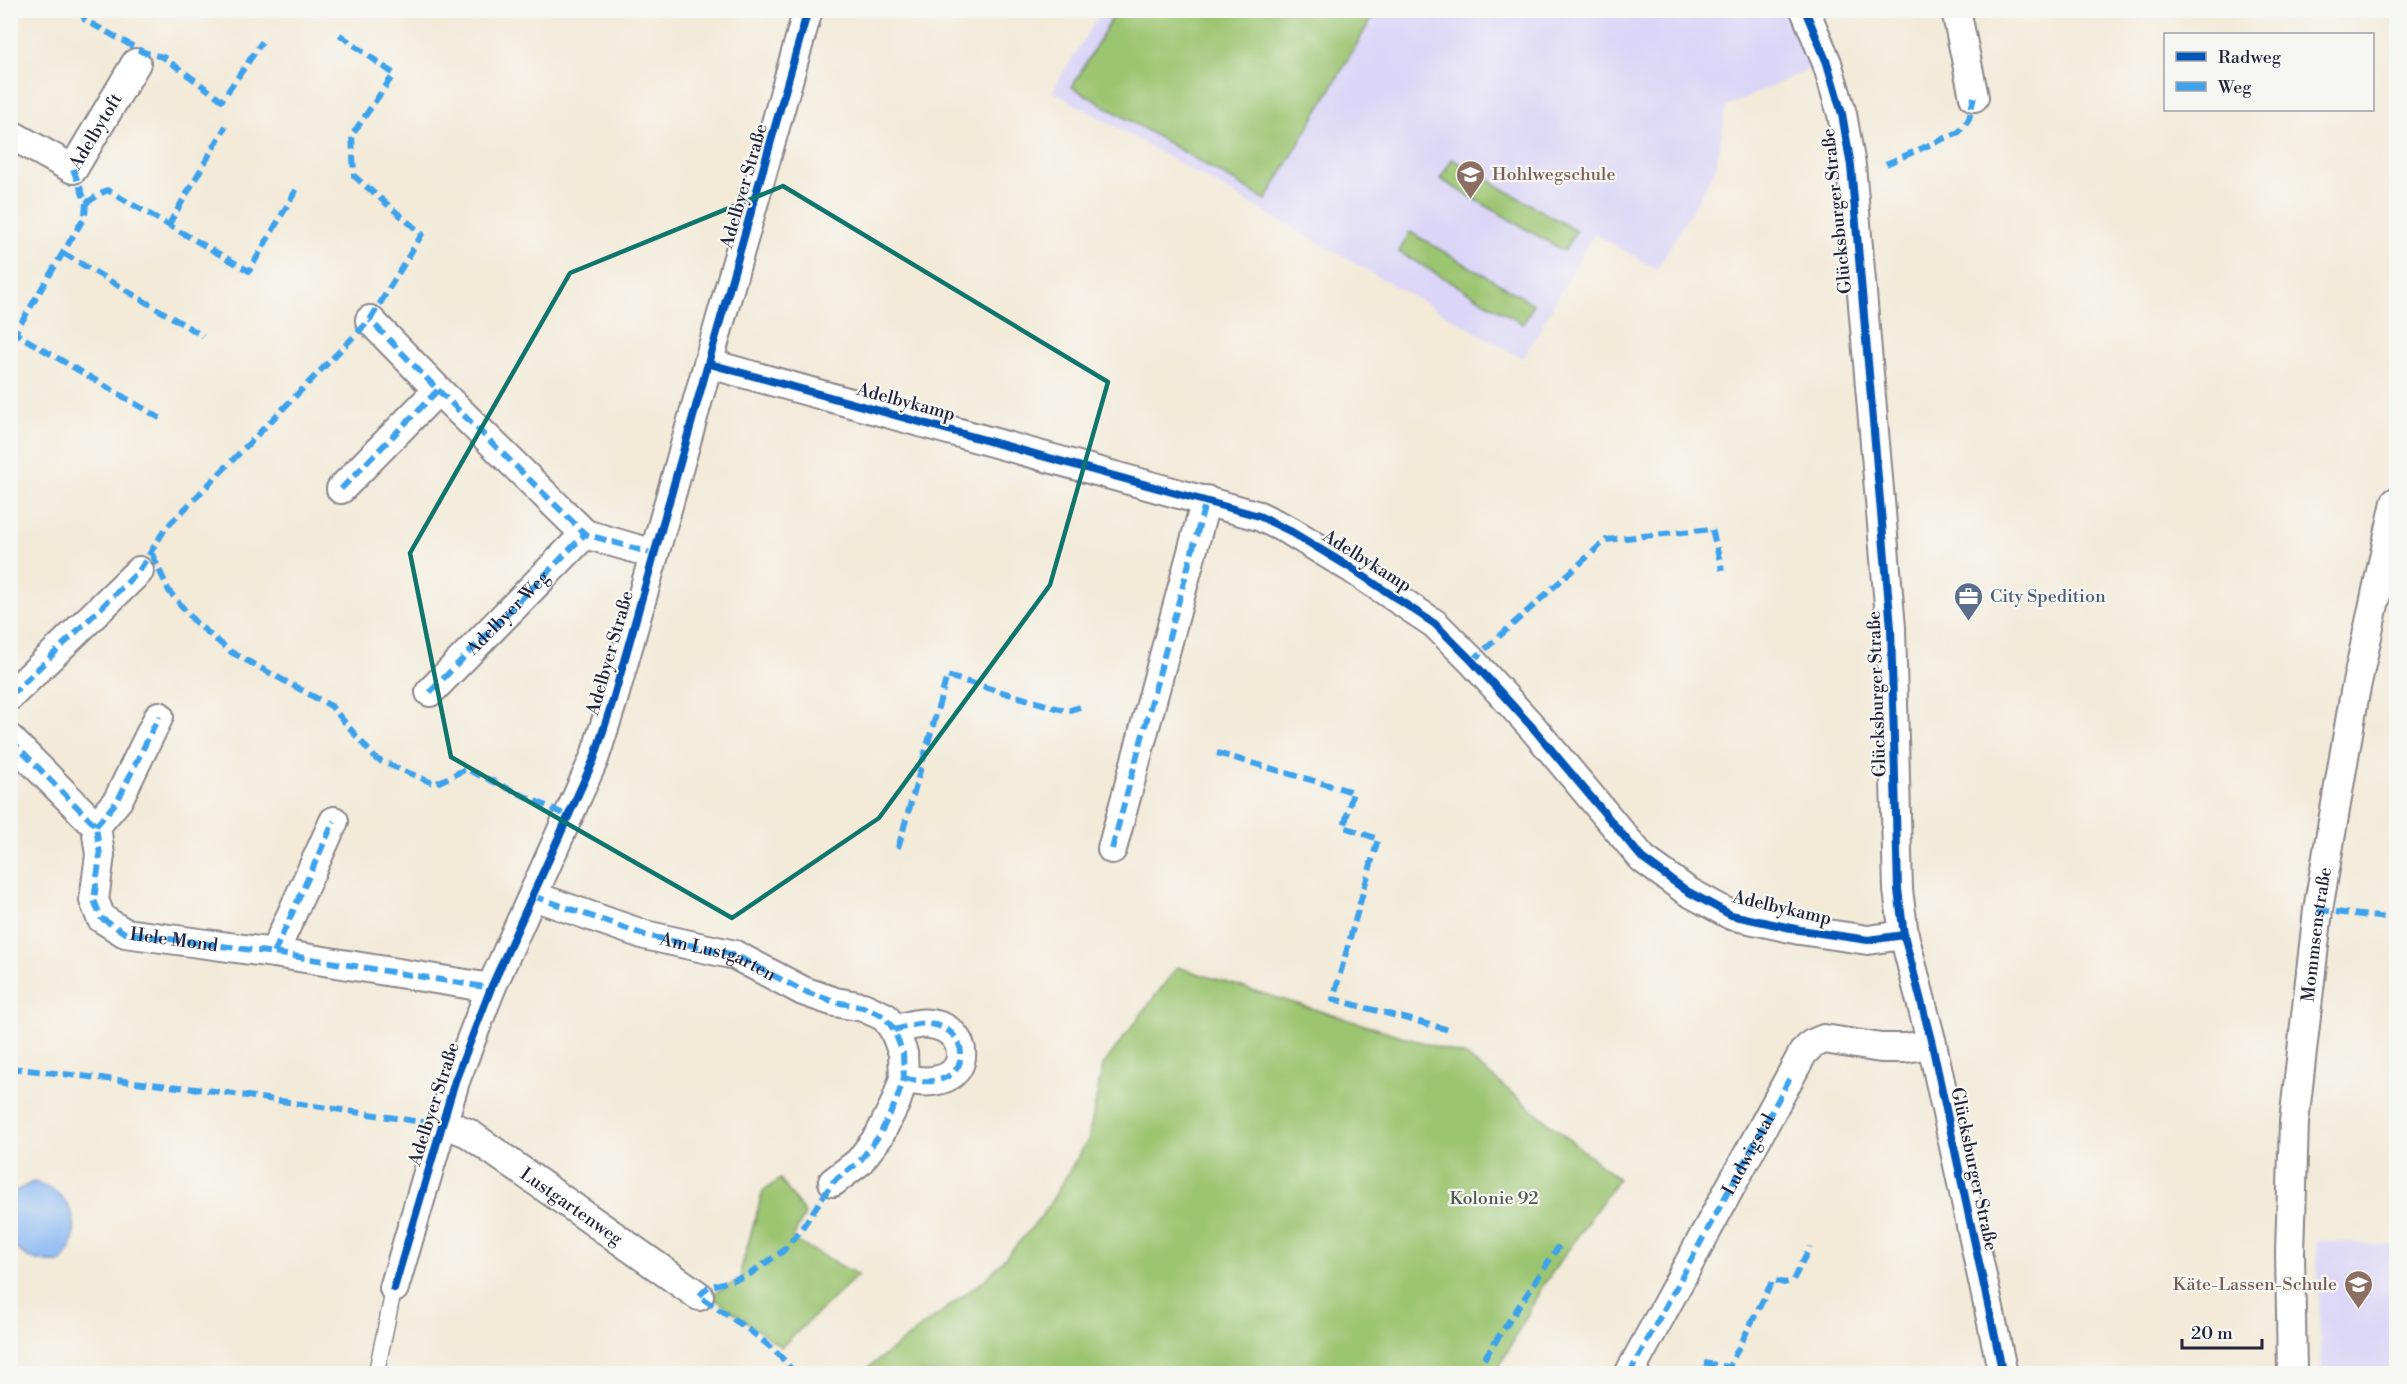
<svg xmlns="http://www.w3.org/2000/svg" width="2407" height="1384" font-family="'Libre Bodoni',serif">
	<rect width="100%" height="100%" fill="#f6f6f2"/>
	<filter id="ink" filterUnits="userSpaceOnUse"><feTurbulence type="fractalNoise" baseFrequency=".0167" numOctaves="2"/><feDisplacementMap in="SourceGraphic" scale="12" xChannelSelector="R" yChannelSelector="G"/><feConvolveMatrix kernelMatrix="1 2 1 2 8 2 1 2 1" color-interpolation-filters="sRGB"/></filter>
	<filter id="wash" filterUnits="userSpaceOnUse"><feTurbulence type="fractalNoise" baseFrequency=".008" numOctaves="4" result="noise"/><feDisplacementMap in="SourceGraphic" scale="24" xChannelSelector="R" yChannelSelector="G"/><feGaussianBlur stdDeviation="1.35" result="paint"/><feColorMatrix in="noise" values="0 0 0 0 0 0 0 0 0 0 0 0 0 0 0 0 0 1.4 0 .05"/><feComposite in="paint" operator="in"/></filter>
	<g filter="url(#wash)">
		<rect width="100%" height="100%" fill="#f3ead8"/>
		<!-- built -->
		<g fill="#dbd6f7">
			<polygon points="1102,10 1786,11 1812,68 1726,107 1716,168 1657,270 1594,233 1523,359 1052,91"/>
			<polygon points="2316,1241 2396,1246 2396,1373 2322,1373"/>
		</g>
		<!-- green -->
		<g fill="#9cc571" stroke="#5f7456" stroke-width="1.5">
			<polygon points="1116,11 1375,10 1376,11 1266,200 1072,87"/>
			<polygon points="1452,159 1576,231 1564,251 1440,179"/>
			<polygon points="1410,232 1534,304 1523,324 1399,252"/>
			<polygon points="1177,967 1466,1056 1618,1179 1542,1287 1496,1373 861,1373 988,1277 1043,1215 1088,1140 1103,1065"/>
			<polygon points="780,1179 805,1214 792,1239 858,1275 781,1347 710,1295 742,1279 741,1269 763,1191"/>
		</g>
		<!-- water -->
		<path fill="#87b7f3" stroke="#546c97" stroke-width="1.5" d="M33 1182C72 1190 87 1230 62 1262 37 1263 29 1260 11 1244V1197L14 1192Z"/>
	</g>
	<g filter="url(#ink)">
		<g fill="none" stroke-linecap="round" stroke-linejoin="round">
			<defs>
				<polyline id="lane" points="376,1374 394,1288"/>
				<g id="street">
					<polyline points="1805,10 1827,63 1842,114 1851,166 1891,628 1898,890 1904,935 1932,1044 2003,1374"/>
					<polyline points="1956,10 1974,97"/>
					<path id="s1" d="M10 134 73 169 136 63"/>
					<polyline points="710,364 1259,516 1290,531 1351,568 1435,624 1472,661 1533,728 1643,859 1687,891 1731,915 1800,930 1868,940 1904,935"/>
					<polyline points="438,390 585,534 654,554"/>
					<polyline points="341,489 438,390 370,320"/>
					<polyline points="430,692 585,534"/>
					<polyline points="10,696 139,571"/>
					<polyline points="10,739 96,826 100,855 94,900 101,918 125,933 274,953 491,988"/>
					<polyline points="96,826 118,800 159,716"/>
					<polyline points="1112,849 1206,500"/>
					<path id="s2" d="M533 896 645 935 735 955 803 991 835 1002 863 1007 885 1017 894 1030 903 1053 904 1078 896 1102 879 1136 859 1162 833 1182"/>
					<polyline points="274,953 334,821"/>
					<path d="M894 1030C906 1027 918 1022 930 1024 976 1029 974 1097 904 1078"/>
					<path id="s3" d="M441 1122 468 1133 699 1296"/>
					<polyline points="394,1288 455,1081 491,988 594,759 613,700 808,10"/>
					<path id="s4" d="M1629 1374 1803 1053 1812 1044 1824 1039 1881 1048H1905L1932 1044"/>
					<path id="s5" d="M2292 1374 2290 1252 2294 1122 2318 910 2355 692 2396 502"/>
				</g>
			</defs>
			<!-- lane casing -->
			<use href="#lane" stroke="#8a868a" stroke-width="18"/>
			<!-- street casing -->
			<use href="#street" stroke="#8a868a" stroke-width="32"/>
			<!-- lane -->
			<use href="#lane" stroke="#fff" stroke-width="15"/>
			<!-- street -->
			<use href="#street" stroke="#fff" stroke-width="28"/>
			<!-- quiet -->
			<g stroke="#3ea2ec" stroke-width="6" stroke-dasharray="12 6" stroke-linecap="butt">
				<polyline points="80,10 85,20 143,52 163,57 222,100 262,42"/>
				<polyline points="1886,164 1959,132 1969,119 1974,97"/>
				<polyline points="73,169 86,203 85,216 15,333 163,420"/>
				<polyline points="86,203 107,190 249,271 298,187"/>
				<polyline points="168,226 226,126"/>
				<polyline points="63,253 203,336"/>
				<polyline points="438,390 585,534 654,554"/>
				<polyline points="341,489 438,390 370,320"/>
				<polyline points="152,554 169,591 195,622 231,652 331,706 376,759 435,784 466,769 568,816"/>
				<polyline points="1472,661 1606,540 1712,529 1722,570"/>
				<path id="s6" d="M430 692 585 534"/>
				<polyline points="10,696 139,571 165,529 370,320 422,234 354,176 352,135 394,74 336,32"/>
				<path id="s7" d="M10 739 96 826 100 855 94 900 101 918 125 933 274 953 491 988"/>
				<polyline points="1217,753 1353,792 1344,827 1378,839 1333,999 1453,1031"/>
				<polyline points="96,826 118,800 159,716"/>
				<polyline points="898,848 947,676 1067,711 1080,707"/>
				<polyline points="1112,849 1206,500"/>
				<path d="M533 896 645 935 735 955 803 991 835 1002 863 1007 885 1017 894 1030 903 1053 904 1078 896 1102 879 1136 859 1162 833 1182 800 1231 783 1251 747 1276 708 1287 699 1296C726 1315 779 1346 794 1374"/>
				<polyline points="2318,910 2396,919"/>
				<polyline points="274,953 334,821"/>
				<path d="M894 1030C906 1027 918 1022 930 1024 976 1029 974 1097 904 1078"/>
				<polyline points="10,1068 214,1091 422,1122 441,1122"/>
				<polyline points="1704,1363 1729,1367 1773,1280 1784,1283 1793,1280 1810,1247"/>
				<polyline points="1474,1374 1559,1246"/>
				<polyline points="1629,1374 1791,1076"/>
			</g>
			<defs>
				<g id="cycleway">
					<polyline points="1805,10 1827,63 1842,114 1851,166 1891,628 1898,890 1904,935 1932,1044 2003,1374"/>
					<polyline points="710,364 1259,516 1290,531 1351,568 1435,624 1472,661 1533,728 1643,859 1687,891 1731,915 1800,930 1868,940 1904,935"/>
					<polyline points="394,1288 455,1081 491,988 594,759 613,700 808,10"/>
				</g>
			</defs>
			<!-- cycleway casing -->
			<use href="#cycleway" stroke="#f6f6f2" stroke-width="11"/>
			<!-- cycleway -->
			<use href="#cycleway" stroke="#0057b8" stroke-width="8"/>
		</g>
	</g>
	<!-- marked area -->
	<path fill="none" stroke="#0f766e" stroke-width="4.5" stroke-linejoin="round" d="M783 186 1108 382 1050 585 879 818 732 918 451 757 410 553 570 273Z"/>
	<!-- icons -->
	<defs>
		<symbol id="school-pin" viewBox="-11 -11 22 30"><path d="M0 17L-7.5 6A9.5 9.5 0 1 1 7.5 6Z" fill="#8d6e63" stroke="#f6f6f2"/><path d="M0-5L7-2L0 1L-7-2ZM-4 1L0 2.5L4 1V4Q0 6-4 4Z" fill="#fff"/></symbol>
		<symbol id="office-pin" viewBox="-11 -11 22 30"><path d="M0 17L-7.5 6A9.5 9.5 0 1 1 7.5 6Z" fill="#5c6f8a" stroke="#f6f6f2"/><path d="M-6-3h4V-5.5h4V-3h4V5H-6ZM-1-4.5V-3h2v-1.5ZM-6 0V1H6V0Z" fill="#fff"/></symbol>
	</defs>
	<g fill-rule="evenodd">
		<use href="#school-pin" x="1454" y="158" width="33" height="45"/>
		<use href="#office-pin" x="1952" y="580" width="33" height="45"/>
		<use href="#school-pin" x="2342" y="1268" width="33" height="45"/>
	</g>
	<g text-anchor="middle" dominant-baseline="central" stroke-width="4.5" stroke-linejoin="round" paint-order="stroke">
		<!-- street labels -->
		<g font-size="18" fill="#22223b" stroke="#f6f6f2">
			<text stroke="none"><textPath href="#s1" startOffset="116">Adelbytoft</textPath></text>
			<text transform="translate(744 186) rotate(-74)">Adelbyer Straße</text>
			<text transform="translate(1837 211) rotate(-96)">Glücksburger Straße</text>
			<text transform="translate(906 402) rotate(15)">Adelbykamp</text>
			<text transform="translate(1367 561) rotate(32)">Adelbykamp</text>
			<text stroke="none"><textPath href="#s6" startOffset="111">Adelbyer Weg</textPath></text>
			<text transform="translate(610 653) rotate(-74)">Adelbyer Straße</text>
			<text transform="translate(1877 694) rotate(-92)">Glücksburger Straße</text>
			<text transform="translate(1782 908) rotate(13)">Adelbykamp</text>
			<text stroke="none"><textPath href="#s5" startOffset="441">Mommsenstraße</textPath></text>
			<text stroke="none"><textPath href="#s7" startOffset="294">Hele Mond</textPath></text>
			<text stroke="none"><textPath href="#s2" startOffset="195">Am Lustgarten</textPath></text>
			<text transform="translate(434 1104) rotate(-72)">Adelbyer Straße</text>
			<text stroke="none"><textPath href="#s4" startOffset="250">Ludwigstal</textPath></text>
			<text transform="translate(1974 1169) rotate(78)">Glücksburger Straße</text>
			<text stroke="none"><textPath href="#s3" startOffset="156">Lustgartenweg</textPath></text>
		</g>
		<!-- education labels -->
		<g font-size="18" fill="#785e54" stroke="#f6f6f2" text-anchor="start">
			<text x="1492" y="174">Hohlwegschule</text>
			<text x="2337" y="1284" text-anchor="end">Käte-Lassen-Schule</text>
		</g>
		<!-- service labels -->
		<g font-size="18" fill="#4e5e75" stroke="#f6f6f2" text-anchor="start">
			<text x="1990" y="596">City Spedition</text>
		</g>
		<!-- park labels -->
		<g font-size="18" fill="#4d5b4e" stroke="#f6f6f2">
			<text x="1494" y="1198">Kolonie 92</text>
		</g>
	</g>
	<!-- margin -->
	<rect width="2407" height="1384" fill="none" stroke="#f6f6f2" stroke-width="36"/>
	<!-- legend -->
	<rect x="2164" y="33" width="210" height="78" fill="#f6f6f2" stroke="#a1a1a9" stroke-width="1.5"/>
	<rect x="2176" y="52" width="30" height="9" fill="#0057b8" stroke="#a1a1a9" stroke-width="1.5"/>
	<text x="2218" y="63" font-size="18" fill="#22223b">Radweg</text>
	<rect x="2176" y="82" width="30" height="9" fill="#3ea2ec" stroke="#a1a1a9" stroke-width="1.5"/>
	<text x="2218" y="93" font-size="18" fill="#22223b">Weg</text>
	<!-- scale -->
	<path d="M2182 1339v9h80v-9" fill="none" stroke="#22223b" stroke-width="3"/>
	<text x="2191" y="1339" font-size="18" fill="#22223b" stroke="#f6f6f2" stroke-width="4.5" paint-order="stroke">20 m</text>
</svg>
